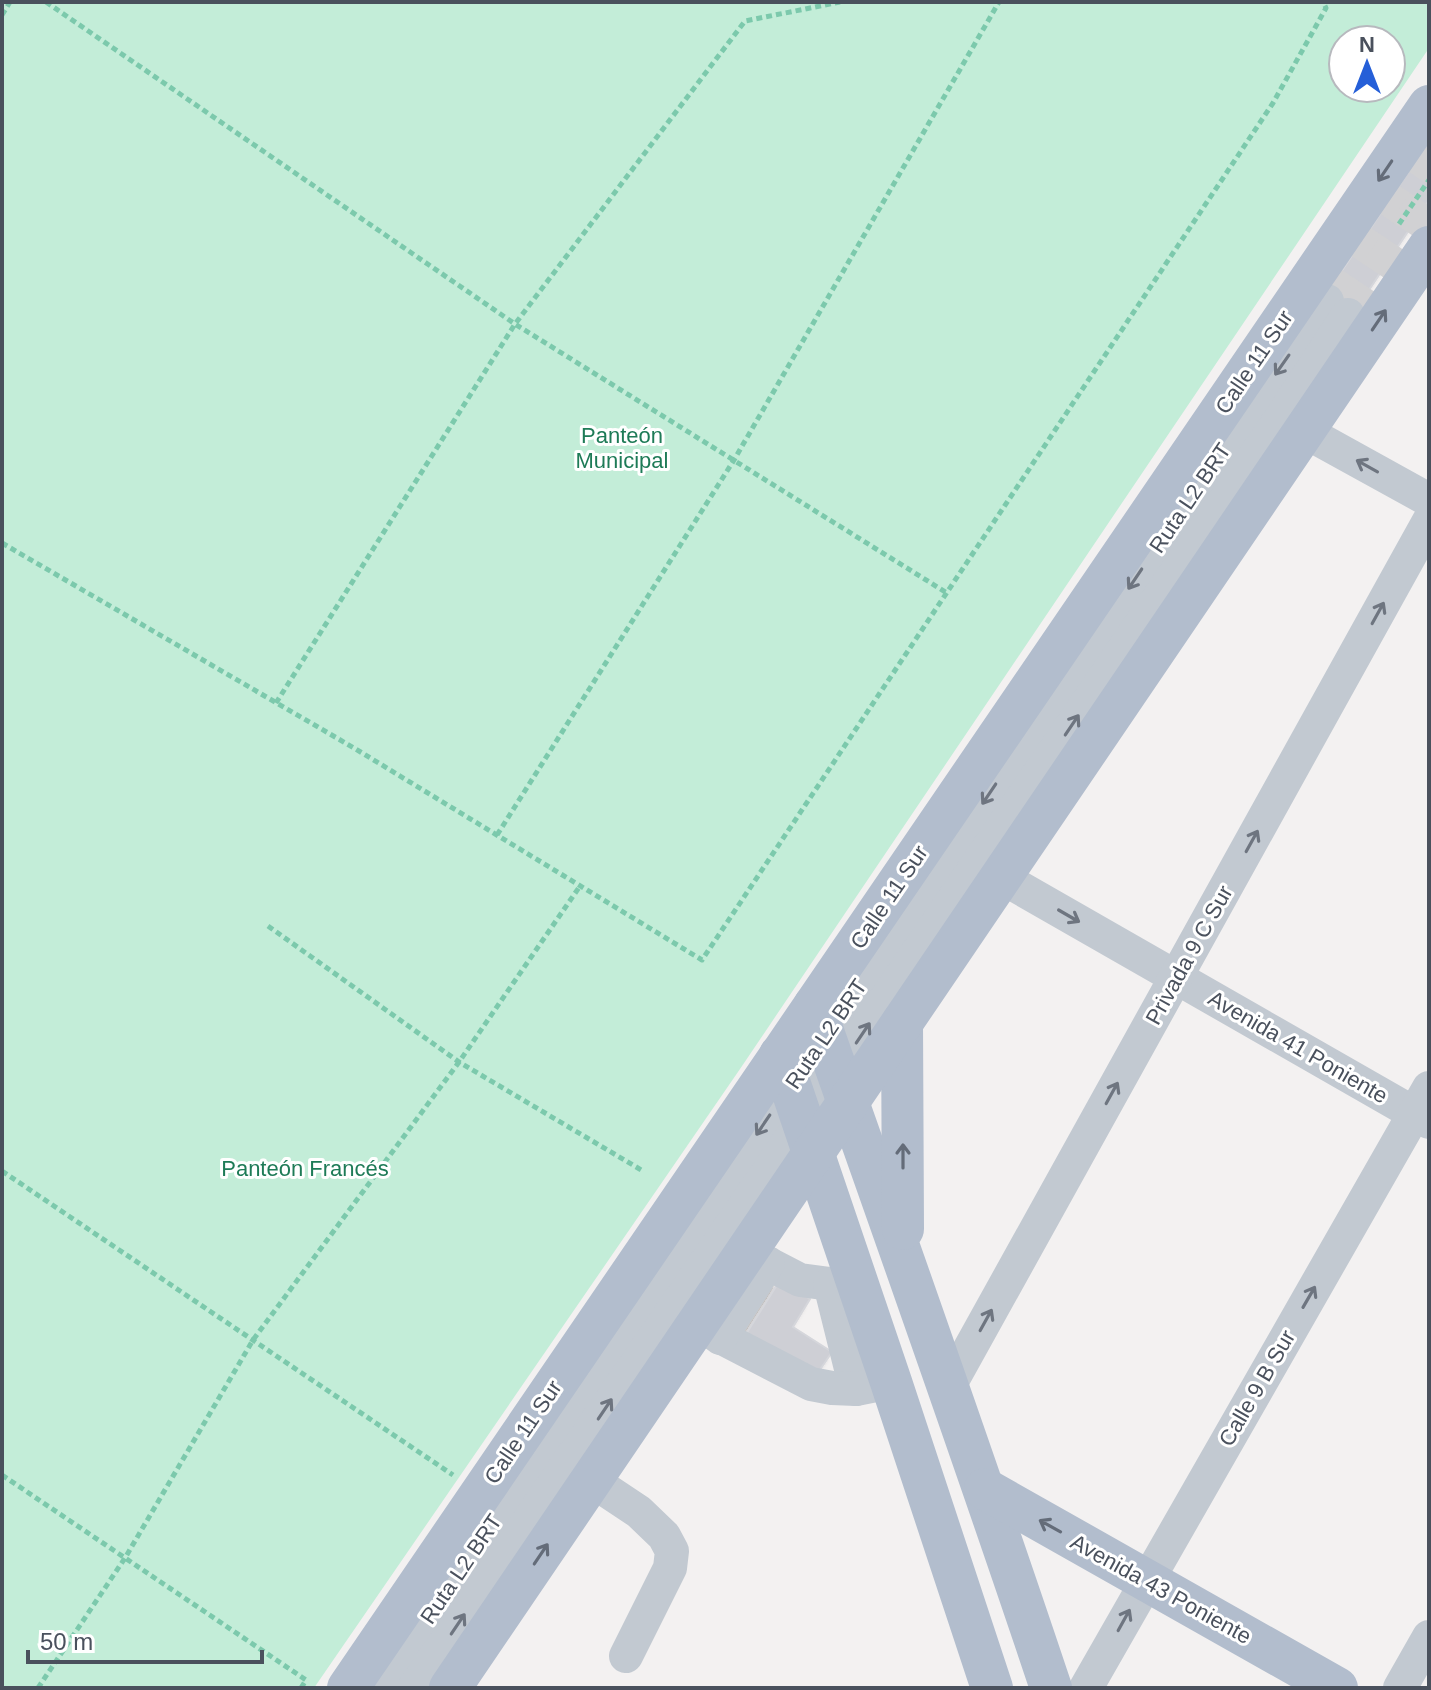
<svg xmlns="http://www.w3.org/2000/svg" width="1431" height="1690" font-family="Arial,sans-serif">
	<defs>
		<filter id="shadow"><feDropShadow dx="-7" dy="7" stdDeviation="2" flood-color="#0004"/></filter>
	</defs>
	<rect width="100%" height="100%" fill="#f3f1f1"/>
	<!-- green -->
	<path fill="#c3edd8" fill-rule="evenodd" d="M2 2H1429V48L740 1069 314 1688H2ZM1343 40H1391V88H1343Z"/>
	<!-- building -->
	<g fill="#cecfd5" stroke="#d5d6db" stroke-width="2" filter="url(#shadow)">
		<polygon points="1429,141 1429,200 1351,317 1323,299"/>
		<polygon points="780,1280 810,1299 793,1327 832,1352 815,1377 746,1334"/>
	</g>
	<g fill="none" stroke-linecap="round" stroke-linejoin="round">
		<!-- minor-tunnel -->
		<g stroke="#d1d1d3" stroke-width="34" stroke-dasharray="34 17" stroke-linecap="butt">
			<polyline points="1327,301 1429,150"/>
			<polyline points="1348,315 1429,195"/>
		</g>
		<!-- path -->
		<g stroke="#7cc9ac" stroke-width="5" stroke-dasharray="6 4" stroke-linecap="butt">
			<polyline points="46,2 515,324 947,593"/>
			<polyline points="2,15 10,2"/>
			<polyline points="1399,224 1429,180"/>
			<polyline points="2,543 354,748 702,960 1273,103 1326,8 1323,2"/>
			<polyline points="276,703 515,324 745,21 840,2"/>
			<polyline points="497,835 734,460 999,2"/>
			<polyline points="268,926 459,1062 643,1171"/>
			<polyline points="2,1171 453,1475"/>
			<polyline points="2,1475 306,1680 301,1688"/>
			<polyline points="38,1688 125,1558 253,1340 459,1062 580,886"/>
		</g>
		<!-- minor -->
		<g stroke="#c2c9d1" stroke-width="34">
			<polyline points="1304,431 1429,500"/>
			<polyline points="1001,877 1429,1122"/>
			<polyline points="746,1252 800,1280 830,1284 857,1281"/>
			<polyline points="830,1284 856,1389"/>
			<polyline points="697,1325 811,1384 832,1388 856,1389 891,1382"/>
			<polyline points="720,1338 768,1263"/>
			<polyline points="948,1388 1429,521"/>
			<polyline points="591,1480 639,1512 664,1536 672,1551 670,1568 626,1656"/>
			<polyline points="380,1688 1255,403 1327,301"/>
			<polyline points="414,1688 803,1121 1281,418 1348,315"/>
			<polyline points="1086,1688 1429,1088"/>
			<polyline points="1400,1688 1429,1637"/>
		</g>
		<!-- major -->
		<g stroke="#b2bdcd" stroke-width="42">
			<path d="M814 1006C894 1233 975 1460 1051 1688"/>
			<polyline points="902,1023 903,1229"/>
			<polyline points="780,1055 891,1382 992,1688"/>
			<polyline points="985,1489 1337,1688"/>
			<polyline points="348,1688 1429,106"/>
			<polyline points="450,1688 1429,247"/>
		</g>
	</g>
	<!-- one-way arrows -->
	<defs><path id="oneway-shaft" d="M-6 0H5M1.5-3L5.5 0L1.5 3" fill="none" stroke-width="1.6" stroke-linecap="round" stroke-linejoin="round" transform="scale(2)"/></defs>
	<g stroke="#646c79">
		<use href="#oneway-shaft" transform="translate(1385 171) rotate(124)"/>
		<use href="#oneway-shaft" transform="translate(1379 320) rotate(-56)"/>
		<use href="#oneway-shaft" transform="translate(903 1156) rotate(-90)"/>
		<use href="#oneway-shaft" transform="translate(1050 1526) rotate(-151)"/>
		<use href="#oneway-shaft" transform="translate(541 1554) rotate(-56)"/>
	</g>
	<g stroke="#6e7580">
		<use href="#oneway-shaft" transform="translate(1282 365) rotate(125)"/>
		<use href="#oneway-shaft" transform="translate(1367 466) rotate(-151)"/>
		<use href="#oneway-shaft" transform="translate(1135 579) rotate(124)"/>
		<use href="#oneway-shaft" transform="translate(1378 613) rotate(-61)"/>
		<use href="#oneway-shaft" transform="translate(1072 725) rotate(-56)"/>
		<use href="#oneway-shaft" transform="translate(989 794) rotate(124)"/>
		<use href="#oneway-shaft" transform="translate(1252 841) rotate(-61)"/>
		<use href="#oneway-shaft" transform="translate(1069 916) rotate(30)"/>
		<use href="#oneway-shaft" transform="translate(863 1033) rotate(-56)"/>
		<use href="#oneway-shaft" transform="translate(1112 1093) rotate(-61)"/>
		<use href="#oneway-shaft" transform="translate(763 1125) rotate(124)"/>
		<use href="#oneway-shaft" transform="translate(1309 1297) rotate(-60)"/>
		<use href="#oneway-shaft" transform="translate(986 1320) rotate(-61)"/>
		<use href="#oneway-shaft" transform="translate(605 1409) rotate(-56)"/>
		<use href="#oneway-shaft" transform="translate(1124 1620) rotate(-61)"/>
		<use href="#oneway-shaft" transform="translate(458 1624) rotate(-56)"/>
	</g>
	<g text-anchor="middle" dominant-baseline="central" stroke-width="6" stroke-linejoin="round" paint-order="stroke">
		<!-- street labels -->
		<g font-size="22" fill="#4a515d" stroke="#fff">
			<text transform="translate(1254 362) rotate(-56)">Calle 11 Sur</text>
			<text transform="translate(1190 498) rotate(-56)">Ruta L2 BRT</text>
			<text transform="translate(889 897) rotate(-56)">Calle 11 Sur</text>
			<text transform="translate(1189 955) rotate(-61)">Privada 9 C Sur</text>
			<text transform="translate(826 1034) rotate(-56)">Ruta L2 BRT</text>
			<text transform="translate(1298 1047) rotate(30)">Avenida 41 Poniente</text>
			<text transform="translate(1257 1388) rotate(-60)">Calle 9 B Sur</text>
			<text transform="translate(523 1432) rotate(-56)">Calle 11 Sur</text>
			<text transform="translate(461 1569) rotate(-56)">Ruta L2 BRT</text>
			<text transform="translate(1161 1589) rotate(29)">Avenida 43 Poniente</text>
		</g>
		<!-- park labels -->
		<g font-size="22" fill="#1e7b57" stroke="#fff">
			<text x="622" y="435">Panteón<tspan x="622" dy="25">Municipal</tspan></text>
			<text x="305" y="1168">Panteón Francés</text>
		</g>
	</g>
	<!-- border -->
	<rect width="1431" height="1690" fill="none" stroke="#4a515d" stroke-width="8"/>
	<!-- north arrow -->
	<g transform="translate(1367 64)"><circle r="38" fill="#ffffff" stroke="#b7b9be" stroke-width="2"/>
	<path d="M0-6L14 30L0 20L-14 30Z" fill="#255fd8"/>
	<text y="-12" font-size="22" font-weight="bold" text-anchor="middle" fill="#4a515d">N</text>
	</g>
	<!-- scale -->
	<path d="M28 1650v12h234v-12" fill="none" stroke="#4a515d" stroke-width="4"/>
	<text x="40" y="1650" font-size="24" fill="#4a515d" stroke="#ffffff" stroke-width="6" paint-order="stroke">50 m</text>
</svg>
